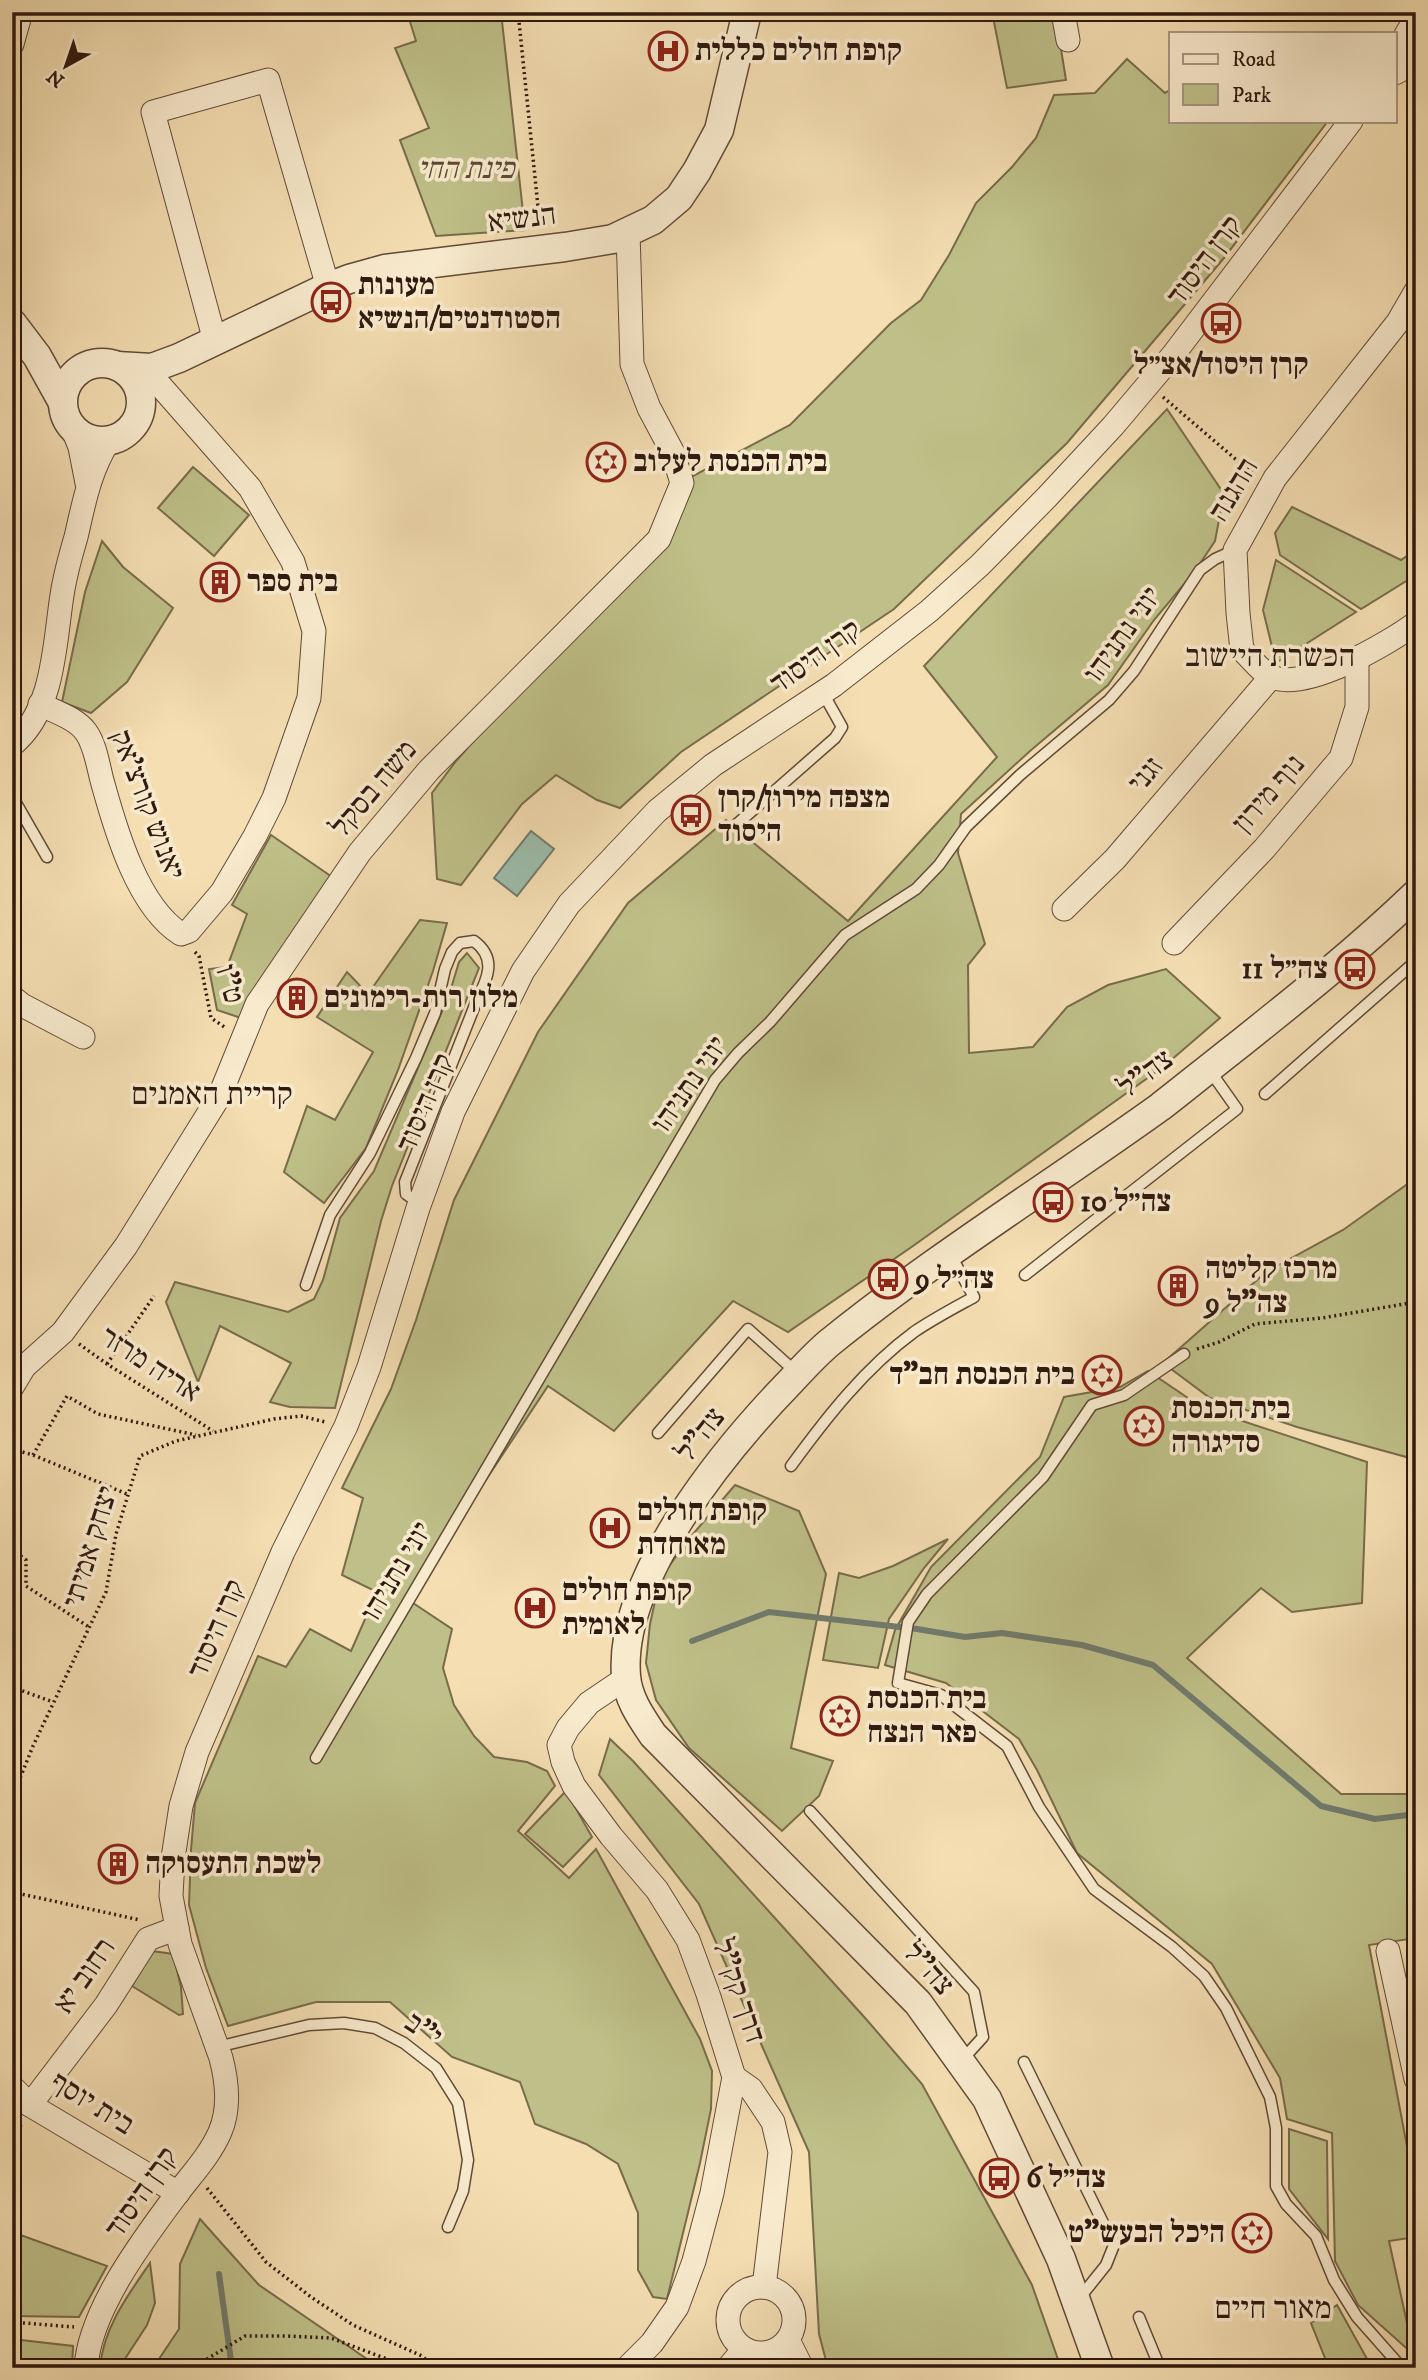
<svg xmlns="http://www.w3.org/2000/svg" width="1428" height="2380" font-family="'IM FELL DW Pica','Frank Ruhl Libre',serif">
	<rect width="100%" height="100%" fill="#f4deb2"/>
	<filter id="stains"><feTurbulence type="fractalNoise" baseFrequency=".00286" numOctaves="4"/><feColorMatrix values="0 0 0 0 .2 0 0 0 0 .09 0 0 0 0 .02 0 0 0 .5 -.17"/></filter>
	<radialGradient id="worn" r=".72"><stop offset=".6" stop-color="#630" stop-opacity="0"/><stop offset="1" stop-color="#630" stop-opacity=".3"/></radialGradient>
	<!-- green -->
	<g fill="#bfc089" stroke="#786c4c" stroke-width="2">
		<polygon points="407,12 501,12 525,230 436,236 400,140 429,128 395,48 416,41"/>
		<polygon points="992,12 1055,12 1066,80 1007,88"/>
		<polygon points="1127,59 1165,93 1171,89 1171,121 1328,121 1224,258 1067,443 894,609 681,752 620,808 597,800 556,775 522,804 461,885 437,879 432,793 456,761 529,678 653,546 691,477 790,425 891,323 921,300 949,255 976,203 1012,167 1036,138 1054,95 1095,93"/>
		<polygon points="1167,409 1224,494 1215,541 1195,571 1154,620 1108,685 1030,751 961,814 958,853 985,944 968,965 969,1053 1033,1047 1067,1007 1108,985 1166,969 1220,1018 1163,1067 913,1246 788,1332 733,1301 614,1431 548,1386 407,1599 452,1629 443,1668 454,1705 474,1736 494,1757 527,1762 547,1771 555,1786 518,1831 569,1878 596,1849 700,2039 712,2071 711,2109 700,2163 667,2299 653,2297 638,2270 638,2213 618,2164 586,2144 535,2124 520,2082 452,2057 390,2002 316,2002 228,2026 206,1968 189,1905 191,1850 195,1803 258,1656 286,1667 310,1629 351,1651 377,1592 342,1575 363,1498 342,1488 391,1389 416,1320 454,1200 538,1032 628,903 726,820 848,921 997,757 924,666"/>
		<polygon points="193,467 249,515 214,556 158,508"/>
		<polygon points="1292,507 1401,560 1407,556 1416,560 1416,575 1361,609 1280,555 1275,533"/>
		<polygon points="102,541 123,567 173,608 127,682 91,713 62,702 85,592"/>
		<polygon points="1276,560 1356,612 1276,663 1263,610"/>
		<polygon points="271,835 335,879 241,1018 217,1010 209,969 227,967 247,914 232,905"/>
		<polygon points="420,920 447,923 433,971 398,1070 366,1148 324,1203 284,1172 307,1106 335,1120 373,1052 317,1017 347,972 368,994"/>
		<polygon points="467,953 479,968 392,1186 381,1221 335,1408 290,1407 270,1402 291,1363 220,1326 198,1382 166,1302 175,1282 288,1312 314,1299 323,1280 340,1218 374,1171 449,995 459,962"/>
		<polygon points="1416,1178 1416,1450 1410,1458 1297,1427 1210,1398 1163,1363 1266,1272 1343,1230"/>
		<polygon points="1148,1371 1203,1408 1367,1462 1362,1603 1292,1612 1261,1588 1187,1658 1341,1794 1416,1794 1416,1938 1369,1945 1416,2194 1416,2237 1389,2241 1414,2355 1358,2305 1335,2261 1332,2133 1287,2119 1280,2078 1212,1964 1077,1853 1037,1770 1019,1739 946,1683 885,1665 895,1630 931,1567 1040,1457 1064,1397 1120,1387"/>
		<polygon points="735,1485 799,1511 826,1574 791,1748 833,1761 819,1796 782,1831 689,1748 656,1700 646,1663 650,1624 660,1579 687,1541"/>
		<polygon points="948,1539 924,1568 889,1619 878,1668 823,1660 839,1573 859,1578 893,1566"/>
		<polygon points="610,1739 633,1761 866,2019 922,2084 1032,2285 1061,2368 828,2368 819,2334 809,2152 699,1904 599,1775"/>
		<polygon points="566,1791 592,1837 563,1867 525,1834"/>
		<polygon points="152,1951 173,1954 181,1987 183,2014 179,2015 132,1986"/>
		<polygon points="1289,2129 1327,2141 1328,2239 1289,2189"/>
		<polygon points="200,2219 259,2285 380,2368 153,2368 179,2329 180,2264"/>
		<polygon points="12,2232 107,2266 79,2317 12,2316"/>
		<path d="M150 2263 155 2303 147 2325 119 2368H100C103 2328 128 2295 150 2263Z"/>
		<polygon points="1337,2305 1371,2366 1373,2368 1329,2368 1311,2323"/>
		<polygon points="12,2339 73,2346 72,2368 12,2368"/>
	</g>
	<!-- water -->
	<polygon fill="#9cbcab" stroke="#717b6d" stroke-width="2" points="531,831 554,849 517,896 494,878"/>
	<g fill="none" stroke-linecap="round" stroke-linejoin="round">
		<!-- stream -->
		<g stroke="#717b6d" stroke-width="6">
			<polyline points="692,1641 769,1612 917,1629 965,1637 1002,1633 1082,1645 1153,1665 1321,1806 1375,1819 1416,1814"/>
			<polyline points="219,2274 232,2368"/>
		</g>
		<defs>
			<g id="service">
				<polyline points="12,796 47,857"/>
				<polyline points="737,824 835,738 842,727 823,693"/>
				<polyline points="1265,1094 1416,961"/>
				<polyline points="1025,1275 1237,1109 1208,1068"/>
				<path d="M306 1285 330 1215 370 1153 416 1058 435 1013 445 969 452 952 460 943 474 941C497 958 488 978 477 1000L405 1182 406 1194 420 1204"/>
				<polyline points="1184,1354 1124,1395 1092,1405 1043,1477 927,1594 908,1622 898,1683 941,1695 1007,1746 1039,1807 1094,1889 1172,1947 1204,1976 1226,2008 1270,2097 1276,2128 1276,2186 1286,2204 1316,2236 1334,2280 1357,2317 1402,2368"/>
				<polyline points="658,1433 748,1329 797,1373"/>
				<path d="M791 1466C826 1418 865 1368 914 1332 933 1319 954 1308 974 1297L950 1254"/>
				<polyline points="316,1758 715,1080 738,1053 770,1022 845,935 916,889 939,865 966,827 1020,775 1109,700 1134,671 1200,570 1215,559 1235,550"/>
				<polyline points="810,1811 974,1992 983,2037 962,2060"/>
				<polyline points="217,2047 309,2025 344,2023 375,2028 404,2043 436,2068 458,2103 468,2160 463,2191 448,2227"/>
				<polyline points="1024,2062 1114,2245 1106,2265 1078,2300"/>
				<polyline points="1139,2317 1160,2368"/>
			</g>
			<g id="minor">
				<polyline points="1063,12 1068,40"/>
				<polyline points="12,44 21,12"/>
				<polyline points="1395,54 1414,21"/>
				<polyline points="1395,73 1416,62"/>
				<path d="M1416 291 1398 322 1275 478 1235 550 1238 613 1242 650C1251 658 1260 671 1270 676 1303 694 1389 643 1416 623"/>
				<polyline points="215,341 153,112 268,80 328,287"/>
				<polyline points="72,427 80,447 87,483"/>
				<path d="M40 704C55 712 76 718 86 732 96 746 98 767 103 784 116 831 138 907 181 934L189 931 222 892 255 836 274 798 309 698 314 631 293 562 250 488 158 383"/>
				<path d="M12 745C56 709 54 641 63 589 66 572 71 554 76 537 84 502 90 470 109 440"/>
				<polyline points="1064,909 1115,859 1271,677"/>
				<polyline points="1174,943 1264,849 1341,758 1357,707 1357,659"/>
				<polyline points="12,997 22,1005 83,1037"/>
				<polyline points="12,1387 24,1367 63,1332 126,1246 220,1095 257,1004 360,852 429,770 659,539 682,483 673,453 649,408 632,364 628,232"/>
				<polyline points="626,1678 589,1703 568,1728 559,1745 563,1762 574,1786 611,1836 657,1890 688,1940 708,1994 734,2077 712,2193 694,2261 677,2307 652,2343 627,2368"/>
				<polyline points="1388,1951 1416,2079"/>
				<polyline points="734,2077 751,2089 773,2122 780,2152 764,2287"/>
				<polyline points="12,2087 30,2105 178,2193"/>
				<polyline points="30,2105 106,2005 148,1939 177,1928"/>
				<circle cx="761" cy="2320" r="33"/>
				<polyline points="788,2340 802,2368"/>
				<path d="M86 2368C89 2311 144 2238 177 2194 192 2174 210 2155 220 2132 230 2109 227 2081 221 2058L180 1944 171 1896 173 1858 181 1806 197 1752 283 1552 346 1426 369 1367 418 1208 453 1112 523 971 569 904 657 811 713 765 834 685 929 611 980 565 1047 497 1113 426 1173 355 1351 121"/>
				<polyline points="728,2368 744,2349"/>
			</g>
			<g id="tertiary">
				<polyline points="1415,12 1416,33"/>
				<polyline points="12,323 37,356 62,401"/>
				<circle cx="102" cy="402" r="39"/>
				<polyline points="117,366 152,368 179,358 328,287 349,279 385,269 565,247 613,239 653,220 679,198 697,171 719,130 747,12"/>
				<path d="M1100 2368 1061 2259 987 2099 918 2003 653 1735C641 1717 628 1699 626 1676 618 1578 726 1448 791 1381 803 1368 816 1354 829 1343 934 1258 1050 1186 1160 1107 1187 1086 1214 1064 1241 1043 1301 995 1361 947 1416 894"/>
			</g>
		</defs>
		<!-- service casing -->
		<use href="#service" stroke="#614a38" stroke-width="13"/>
		<!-- minor casing -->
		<use href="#minor" stroke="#614a38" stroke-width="25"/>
		<!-- tertiary casing -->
		<use href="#tertiary" stroke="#614a38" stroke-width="31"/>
		<!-- path -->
		<g stroke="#30190f" stroke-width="3.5" stroke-dasharray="2 3.5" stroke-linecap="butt">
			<polyline points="518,12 540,226"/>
			<polyline points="1163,397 1253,474"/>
			<polyline points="195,952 199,956 211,1018 226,1028"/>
			<polyline points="79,1344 107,1364 213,1431"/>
			<polyline points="1197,1349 1219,1342 1255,1324 1322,1318 1416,1302"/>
			<polyline points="107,1364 154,1296"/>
			<polyline points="12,1449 33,1455 127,1494"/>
			<polyline points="33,1455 67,1396 98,1414 196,1435"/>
			<polyline points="12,1549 26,1560 26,1586 89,1627"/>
			<polyline points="12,1687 53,1702"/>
			<polyline points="12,1798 33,1746 106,1592 116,1534 140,1456 176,1441 274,1419 301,1416 325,1422"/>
			<polyline points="12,1892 140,1920"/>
			<polyline points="12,2146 21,2125"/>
			<polyline points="207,2188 266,2262 311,2297 353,2325 422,2356 435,2368"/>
			<polyline points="12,2322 74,2327"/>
			<polyline points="200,2368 207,2359 245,2336 287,2336 331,2338 387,2359 402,2368"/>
		</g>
		<!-- service -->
		<use href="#service" stroke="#f8eacd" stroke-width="10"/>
		<!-- minor -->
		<use href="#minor" stroke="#f8eacd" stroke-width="23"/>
		<!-- tertiary -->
		<use href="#tertiary" stroke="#f8eacd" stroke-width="28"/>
	</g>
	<!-- icons -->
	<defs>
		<symbol id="hospital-ring" viewBox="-11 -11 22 22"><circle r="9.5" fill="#f8eacd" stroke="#8f2418" stroke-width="1.5"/><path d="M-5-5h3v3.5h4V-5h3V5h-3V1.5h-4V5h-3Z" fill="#8f2418"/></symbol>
		<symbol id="bus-ring" viewBox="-11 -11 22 22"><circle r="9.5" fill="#f8eacd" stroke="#8f2418" stroke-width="1.5"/><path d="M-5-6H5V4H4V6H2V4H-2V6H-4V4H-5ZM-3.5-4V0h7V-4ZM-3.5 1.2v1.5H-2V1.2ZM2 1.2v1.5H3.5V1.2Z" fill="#8f2418"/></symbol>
		<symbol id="synagogue-ring" viewBox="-11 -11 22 22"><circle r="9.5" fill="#f8eacd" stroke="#8f2418" stroke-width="1.5"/><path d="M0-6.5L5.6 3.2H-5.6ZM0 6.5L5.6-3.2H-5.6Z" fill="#8f2418"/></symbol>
		<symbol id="building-ring" viewBox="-11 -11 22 22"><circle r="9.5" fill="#f8eacd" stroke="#8f2418" stroke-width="1.5"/><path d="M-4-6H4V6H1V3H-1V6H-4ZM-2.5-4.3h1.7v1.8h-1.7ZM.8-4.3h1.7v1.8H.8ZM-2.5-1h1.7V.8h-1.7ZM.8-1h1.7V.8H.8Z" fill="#8f2418"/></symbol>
	</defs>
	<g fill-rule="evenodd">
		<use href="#hospital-ring" x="646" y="29" width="44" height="44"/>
		<use href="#bus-ring" x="309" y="280" width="44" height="44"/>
		<use href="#bus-ring" x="1199" y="301" width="44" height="44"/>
		<use href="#synagogue-ring" x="584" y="440" width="44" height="44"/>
		<use href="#building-ring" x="198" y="560" width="44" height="44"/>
		<use href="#bus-ring" x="669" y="793" width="44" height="44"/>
		<use href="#bus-ring" x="1333" y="947" width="44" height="44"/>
		<use href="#building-ring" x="275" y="976" width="44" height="44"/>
		<use href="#bus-ring" x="1031" y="1180" width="44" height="44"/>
		<use href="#bus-ring" x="866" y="1257" width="44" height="44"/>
		<use href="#building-ring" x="1156" y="1264" width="44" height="44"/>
		<use href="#synagogue-ring" x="1080" y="1353" width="44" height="44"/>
		<use href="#synagogue-ring" x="1122" y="1404" width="44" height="44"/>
		<use href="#hospital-ring" x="588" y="1506" width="44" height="44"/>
		<use href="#hospital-ring" x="513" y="1586" width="44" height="44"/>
		<use href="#synagogue-ring" x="818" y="1694" width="44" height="44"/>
		<use href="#building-ring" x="96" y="1842" width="44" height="44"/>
		<use href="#bus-ring" x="977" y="2156" width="44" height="44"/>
		<use href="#synagogue-ring" x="1230" y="2211" width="44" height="44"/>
	</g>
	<g text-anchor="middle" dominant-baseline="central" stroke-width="7" stroke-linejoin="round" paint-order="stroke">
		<!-- poi labels -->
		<g font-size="30" font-weight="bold" fill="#30190f" stroke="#f8eacd" text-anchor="start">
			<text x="695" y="51">קופת חולים כללית</text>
			<text x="358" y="285">מעונות<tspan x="358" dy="34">הסטודנטים/הנשיא</tspan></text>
			<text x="1221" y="365" text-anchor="middle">קרן היסוד/אצ״ל</text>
			<text x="633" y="462">בית הכנסת לעלוב</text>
			<text x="247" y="582">בית ספר</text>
			<text x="718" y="798">מצפה מירון/קרן<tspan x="718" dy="34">היסוד</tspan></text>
			<text x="1328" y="969" text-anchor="end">צה״ל 11</text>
			<text x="324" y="998">מלון רות-רימונים</text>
			<text x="1080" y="1202">צה״ל 10</text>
			<text x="1205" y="1269">מרכז קליטה<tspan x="1205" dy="34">צה"ל 9</tspan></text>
			<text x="915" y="1279">צה״ל 9</text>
			<text x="1075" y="1375" text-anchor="end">בית הכנסת חב"ד</text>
			<text x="1171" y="1409">בית הכנסת<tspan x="1171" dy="34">סדיגורה</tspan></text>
			<text x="637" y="1511">קופת חולים<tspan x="637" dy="34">מאוחדת</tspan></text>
			<text x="562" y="1591">קופת חולים<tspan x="562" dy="34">לאומית</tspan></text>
			<text x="867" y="1699">בית הכנסת<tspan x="867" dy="34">פאר הנצח</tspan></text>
			<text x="145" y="1864">לשכת התעסוקה</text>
			<text x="1026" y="2178">צה״ל 6</text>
			<text x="1225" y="2233" text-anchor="end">היכל הבעש"ט</text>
		</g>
		<!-- park labels -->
		<g font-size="30" font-style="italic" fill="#5b4b34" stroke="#f8eacd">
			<text x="466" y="169">פינת החי</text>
		</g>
		<!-- street labels -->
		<g font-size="30" fill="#30190f" stroke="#f8eacd">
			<text transform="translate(522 219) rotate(-7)">הנשיא</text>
			<text transform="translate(1205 261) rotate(-53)">קרן היסוד</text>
			<text transform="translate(1234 490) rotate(-59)">ההגנה</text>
			<text transform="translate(1123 635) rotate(-54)">יוני נתניהו</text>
			<text transform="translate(816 657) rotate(-36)">קרן היסוד</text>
			<text transform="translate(1146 775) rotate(-50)">זגני</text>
			<text transform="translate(374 789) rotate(-50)">משה בסקל</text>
			<text transform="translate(1269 794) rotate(-49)">נוף מירון</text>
			<text transform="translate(147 805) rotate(69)">יאנוש קורצ'אק</text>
			<text transform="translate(229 984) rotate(74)">ט"ו</text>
			<text transform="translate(1146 1074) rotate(-37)">צה"ל</text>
			<text transform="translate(690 1085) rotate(-55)">יוני נתניהו</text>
			<text transform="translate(426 1103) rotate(-67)">קרן היסוד</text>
			<text transform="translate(150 1365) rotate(33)">אריה מרזר</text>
			<text transform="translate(701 1435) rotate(-52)">צה"ל</text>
			<text transform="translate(91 1547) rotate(-73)">יצחק אמיתי</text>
			<text transform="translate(397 1572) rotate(-59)">יוני נתניהו</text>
			<text transform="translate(217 1629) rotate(-67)">קרן היסוד</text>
			<text transform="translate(928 1969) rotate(48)">צה"ל</text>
			<text transform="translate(85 1976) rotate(-55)">רחוב יא</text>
			<text transform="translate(738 1991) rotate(71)">דרך קק"ל</text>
			<text transform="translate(423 2030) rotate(34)">י"ב</text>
			<text transform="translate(92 2104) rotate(32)">בית יוסף</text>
			<text transform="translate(142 2193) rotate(-55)">קרן היסוד</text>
		</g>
		<!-- neighbourhood labels -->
		<g font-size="32" fill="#30190f" stroke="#f8eacd">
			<text x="1270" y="657">הכשרת היישוב</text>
			<text x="212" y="1095">קריית האמנים</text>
			<text x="1273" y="2309">מאור חיים</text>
		</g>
	</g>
	<!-- margin -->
	<rect width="1428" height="2380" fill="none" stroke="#f4deb2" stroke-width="42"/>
	<rect x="14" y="14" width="1400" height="2352" fill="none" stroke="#30190f" stroke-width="3.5"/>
	<rect x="21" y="21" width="1386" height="2338" fill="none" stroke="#30190f" stroke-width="2"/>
	<!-- legend -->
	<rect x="1169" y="32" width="228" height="91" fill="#f8eacd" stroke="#a89681" stroke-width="2"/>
	<rect x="1183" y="54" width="35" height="10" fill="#f8eacd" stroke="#a89681" stroke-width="2"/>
	<text x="1232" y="66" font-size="21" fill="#30190f">Road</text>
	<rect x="1183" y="84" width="35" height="21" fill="#bfc089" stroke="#a89681" stroke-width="2"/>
	<text x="1232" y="102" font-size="21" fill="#30190f">Park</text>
	<!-- north arrow -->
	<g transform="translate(66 66) rotate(220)" stroke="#f8eacd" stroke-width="5" paint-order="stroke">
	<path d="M0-5L12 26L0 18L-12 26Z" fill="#30190f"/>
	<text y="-10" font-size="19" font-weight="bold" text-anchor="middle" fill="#30190f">N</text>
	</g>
	<rect width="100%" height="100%" filter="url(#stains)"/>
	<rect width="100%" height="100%" fill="url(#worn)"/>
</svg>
